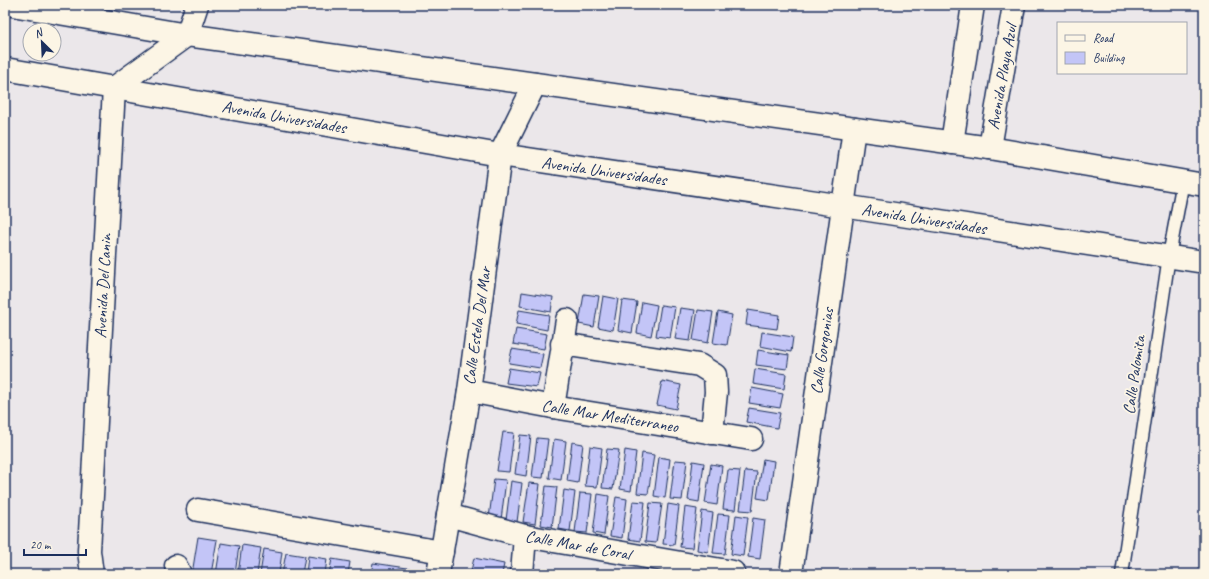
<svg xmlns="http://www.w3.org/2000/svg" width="1209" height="579" font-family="Caveat,sans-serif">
	<rect width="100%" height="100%" fill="#ebe7ea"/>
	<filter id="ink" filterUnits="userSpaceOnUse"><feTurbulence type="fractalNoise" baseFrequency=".025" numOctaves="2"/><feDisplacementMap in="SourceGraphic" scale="8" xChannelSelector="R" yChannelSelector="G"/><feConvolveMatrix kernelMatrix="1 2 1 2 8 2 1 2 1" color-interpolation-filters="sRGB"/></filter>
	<g filter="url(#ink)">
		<!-- building -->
		<g fill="#c3c5f7" stroke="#1b2f5e">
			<polygon points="522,292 553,297 551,312 520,306"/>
			<polygon points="584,294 599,296 594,327 579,324"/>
			<polygon points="603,296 618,299 613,330 598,327"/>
			<polygon points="622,300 637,302 632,333 618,330"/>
			<polygon points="642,302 657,305 651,336 637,333"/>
			<polygon points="661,305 675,307 670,338 656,336"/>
			<polygon points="680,308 695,310 690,341 675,339"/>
			<polygon points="519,310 549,315 547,330 516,324"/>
			<polygon points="698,310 713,312 708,343 693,340"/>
			<polygon points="748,310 779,315 777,329 746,325"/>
			<polygon points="718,312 732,315 727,345 713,343"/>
			<polygon points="516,329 547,334 544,349 513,344"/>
			<polygon points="762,332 793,337 791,352 760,346"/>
			<polygon points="512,349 543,354 540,368 509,363"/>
			<polygon points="758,350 789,355 787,369 756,365"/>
			<polygon points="509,368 540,373 537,387 506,383"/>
			<polygon points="755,369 786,374 784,389 753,384"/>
			<polygon points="662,381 681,385 676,409 657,405"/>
			<polygon points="752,388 783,394 780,408 749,403"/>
			<polygon points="749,408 780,413 777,428 746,422"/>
			<polygon points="503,432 514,433 509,472 497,471"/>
			<polygon points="520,435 531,436 526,476 515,474"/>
			<polygon points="537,438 548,439 543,478 532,477"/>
			<polygon points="554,439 566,441 561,480 549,478"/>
			<polygon points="572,442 583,444 578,483 567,481"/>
			<polygon points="590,446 602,448 597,487 585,486"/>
			<polygon points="607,449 619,450 613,489 602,488"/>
			<polygon points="625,450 636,452 631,491 620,489"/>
			<polygon points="642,453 654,455 648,494 637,493"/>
			<polygon points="659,457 670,459 665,498 654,496"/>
			<polygon points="763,459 774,461 769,500 757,498"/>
			<polygon points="675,460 687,461 682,500 670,499"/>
			<polygon points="693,461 704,463 699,502 688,500"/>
			<polygon points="711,464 722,466 717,505 705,503"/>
			<polygon points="728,470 740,471 735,510 723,509"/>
			<polygon points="745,471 757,472 752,511 740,510"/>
			<polygon points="494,479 506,480 501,520 489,518"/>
			<polygon points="511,481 522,483 517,522 506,520"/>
			<polygon points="529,483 540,484 535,524 523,522"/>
			<polygon points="546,486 557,487 552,527 541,525"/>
			<polygon points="564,490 575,492 570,531 559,529"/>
			<polygon points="580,493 592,494 587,533 575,532"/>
			<polygon points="598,494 609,496 604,535 593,533"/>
			<polygon points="616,497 627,499 622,538 610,536"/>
			<polygon points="633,501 645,502 640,541 628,539"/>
			<polygon points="650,503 662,504 656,543 645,542"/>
			<polygon points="668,504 679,506 674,545 663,544"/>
			<polygon points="685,507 697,509 692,548 680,547"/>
			<polygon points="702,511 713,513 708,552 697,550"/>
			<polygon points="718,514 730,515 725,554 713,553"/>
			<polygon points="736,515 748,517 743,556 731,554"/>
			<polygon points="753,518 765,520 760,559 748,557"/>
			<polygon points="198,537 217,540 211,574 192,574"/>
			<polygon points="221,543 239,546 235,574 216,574"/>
			<polygon points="242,545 261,548 257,574 238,574"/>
			<polygon points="264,549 282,552 279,574 260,574"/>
			<polygon points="286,553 305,556 302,574 282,574"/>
			<polygon points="308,556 327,559 325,574 306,574"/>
			<polygon points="474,558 504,564 502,574 487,574 471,571"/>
			<polygon points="332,559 350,562 348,574 329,574"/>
			<polygon points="373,563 414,569 413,574 371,574"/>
		</g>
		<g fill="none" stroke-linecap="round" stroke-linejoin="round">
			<defs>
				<polyline id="lane" points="1122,574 1169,256 1183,181"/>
				<g id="street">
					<polyline points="952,143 973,5"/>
					<polyline points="990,148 1014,5"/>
					<polyline points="562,344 699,365 715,375 716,392 712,433"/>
					<polyline points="469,391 553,407 751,439"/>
					<polyline points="553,407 567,320"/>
					<polyline points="198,510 442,552"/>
					<polyline points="448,515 525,536 733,572"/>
					<polyline points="176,566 180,574"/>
					<polyline points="438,574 469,391 500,155 535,84"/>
					<polyline points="522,574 525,536"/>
					<polyline points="791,574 854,129"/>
				</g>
				<g id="secondary">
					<polyline points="12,5 187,35 990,148 1204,185"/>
					<polyline points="5,69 500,155 843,206 1204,262"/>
					<polyline points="92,574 89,551 114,88 187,35 197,5"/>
				</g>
			</defs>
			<!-- lane casing -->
			<use href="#lane" stroke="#1b2f5e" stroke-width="15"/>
			<!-- street casing -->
			<use href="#street" stroke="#1b2f5e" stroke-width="25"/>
			<!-- secondary casing -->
			<use href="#secondary" stroke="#1b2f5e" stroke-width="25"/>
			<!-- lane -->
			<use href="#lane" stroke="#fcf5e5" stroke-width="12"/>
			<!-- street -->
			<use href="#street" stroke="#fcf5e5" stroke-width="22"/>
			<!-- secondary -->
			<use href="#secondary" stroke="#fcf5e5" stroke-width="22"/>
		</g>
	</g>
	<g text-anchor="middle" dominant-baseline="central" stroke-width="3.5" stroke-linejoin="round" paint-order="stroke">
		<!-- street labels -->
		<g font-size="17" fill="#1b2f5e" stroke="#fcf5e5">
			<text transform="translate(1002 77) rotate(-80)">Avenida Playa Azul</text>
			<text transform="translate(284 117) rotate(10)">Avenida Universidades</text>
			<text transform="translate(604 171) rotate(8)">Avenida Universidades</text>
			<text transform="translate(924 219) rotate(9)">Avenida Universidades</text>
			<text transform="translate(103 286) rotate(-87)">Avenida Del Canin</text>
			<text transform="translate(477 326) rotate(-82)">Calle Estela Del Mar</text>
			<text transform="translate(822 351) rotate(-82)">Calle Gorgonias</text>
			<text transform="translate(1134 375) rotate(-82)">Calle Palomita</text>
			<text transform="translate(610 416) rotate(9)">Calle Mar Mediterraneo</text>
			<text transform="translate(578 545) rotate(10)">Calle Mar de Coral</text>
		</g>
	</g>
	<!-- margin -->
	<rect width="1209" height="579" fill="none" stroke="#fcf5e5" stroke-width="20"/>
	<rect x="10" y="10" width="1189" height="559" fill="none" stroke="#1b2f5e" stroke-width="1.5" filter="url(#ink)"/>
	<!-- legend -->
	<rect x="1057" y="22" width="130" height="52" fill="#fcf5e5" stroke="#a2a6af"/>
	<rect x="1065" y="35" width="20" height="6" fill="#fcf5e5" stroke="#a2a6af"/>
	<text x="1093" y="42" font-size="12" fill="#1b2f5e">Road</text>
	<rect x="1065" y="52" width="20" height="12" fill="#c3c5f7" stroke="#a2a6af"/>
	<text x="1093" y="62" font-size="12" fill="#1b2f5e">Building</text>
	<!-- north arrow -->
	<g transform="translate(42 42) rotate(336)"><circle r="19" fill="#fcf5e5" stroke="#a2a6af"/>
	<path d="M0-3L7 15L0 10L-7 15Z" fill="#1b2f5e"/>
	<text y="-6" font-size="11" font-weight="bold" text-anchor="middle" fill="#1b2f5e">N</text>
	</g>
	<!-- scale -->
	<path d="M24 549v6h62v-6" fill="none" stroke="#1b2f5e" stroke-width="2"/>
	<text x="30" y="549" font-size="12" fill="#1b2f5e" stroke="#fcf5e5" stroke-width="3" paint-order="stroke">20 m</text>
</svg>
